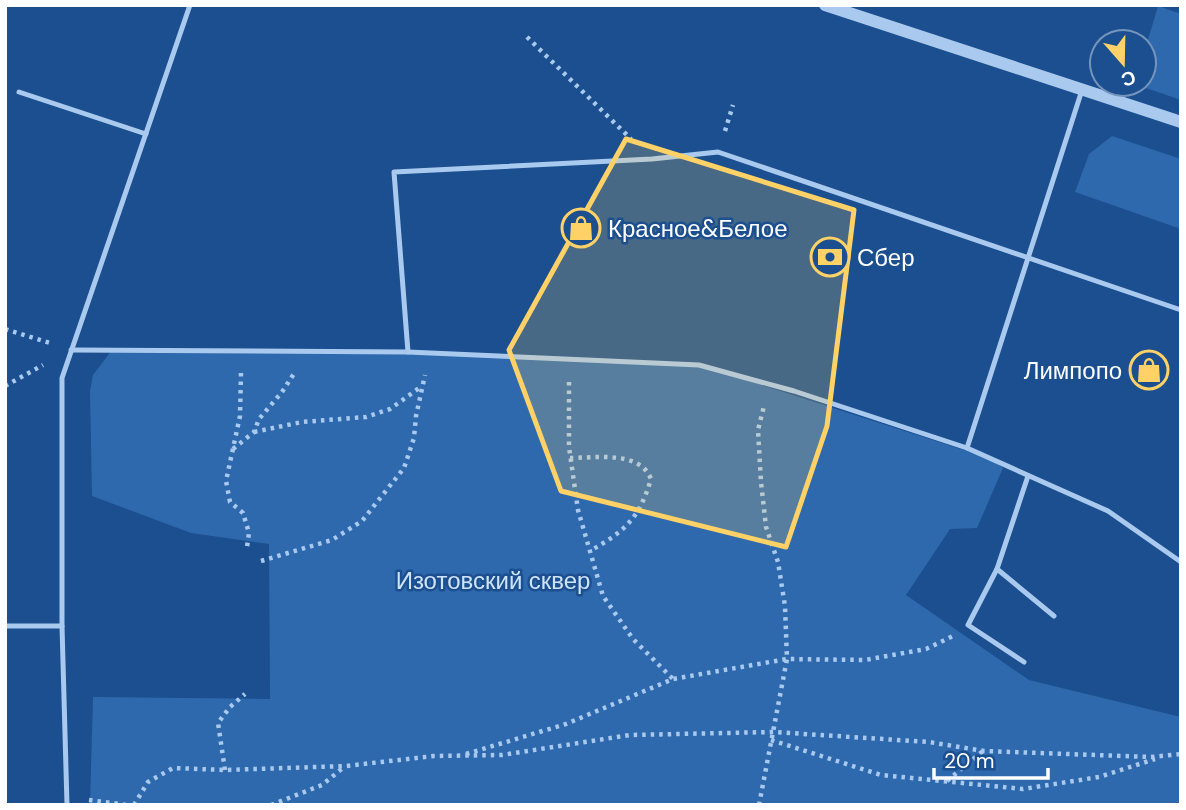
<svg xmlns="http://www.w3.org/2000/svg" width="1186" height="810" font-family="'DM Sans',sans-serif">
	<rect width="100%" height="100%" fill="#1b4f8f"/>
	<!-- green -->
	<g fill="#2e69ad">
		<polygon points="1158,6 1181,14 1181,100 1134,84 1144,84 1144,53"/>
		<polygon points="1112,136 1181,159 1181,229 1075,192 1089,154"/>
		<polygon points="112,350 389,352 699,365 989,458 1003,468 977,528 950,529 906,595 1029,680 1181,717 1181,805 90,805 93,697 270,699 269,544 191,533 92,496 90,391 93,375"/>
	</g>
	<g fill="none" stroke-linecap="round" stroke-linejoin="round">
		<!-- path -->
		<g stroke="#a9c9ee" stroke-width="4.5" stroke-dasharray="3.5 5" stroke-linecap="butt">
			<polyline points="527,37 631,139"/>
			<polyline points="725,131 733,105"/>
			<polyline points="5,329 50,343"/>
			<polyline points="241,373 240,416 226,481 230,502 243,513 249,533 247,547"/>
			<polyline points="569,382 569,447 578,510 603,596 633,639 673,679"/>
			<polyline points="5,386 43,365"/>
			<polyline points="254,432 302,422 366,417 390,409 422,386"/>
			<polyline points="233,449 254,432 259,419 282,392 295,372"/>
			<path d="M570 458C594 458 640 450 651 479 639 519 625 531 590 551"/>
			<polyline points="261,561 332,540 362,521 404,468 414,438 416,416 425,375"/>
			<polyline points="771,740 881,775 1023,789 1099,777 1155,759"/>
			<polyline points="466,754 566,724 673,679 787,659 865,660 926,649 953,636"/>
			<polyline points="225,770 218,723 230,707 245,694"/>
			<polyline points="947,781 983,751"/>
			<polyline points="89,800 127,805"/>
			<polyline points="134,805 148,782 173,768 225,770 346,766 434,756 502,755 630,735 774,732 929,742 984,751 1151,757 1181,754"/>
			<polyline points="271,805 322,785 344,767"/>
			<polyline points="759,805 787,659 785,606 778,562 766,527 761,482 758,430 764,406"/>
		</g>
		<!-- service -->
		<g stroke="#a9c9ee" stroke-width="5">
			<polyline points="19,92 146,134"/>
			<polyline points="71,350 408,352 699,365 794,391 967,448 1108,511 1181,562"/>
			<polyline points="408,352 394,172 652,159 718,152 1181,310"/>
			<polyline points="967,448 1082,90"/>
			<polyline points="997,569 1054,616"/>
			<polyline points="5,626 62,626"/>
			<polyline points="1024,662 968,625 997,569 1028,476"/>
			<polyline points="67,805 62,626 62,378 190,5"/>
		</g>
		<!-- tertiary -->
		<polyline stroke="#a9c9ee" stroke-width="12" points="825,5 1181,122"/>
	</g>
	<!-- marked area -->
	<path fill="#ffd166" fill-opacity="0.2" stroke="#ffd166" stroke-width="5" stroke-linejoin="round" d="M626 139 854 210 827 426 786 547 561 491 509 350Z"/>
	<!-- icons -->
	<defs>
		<symbol id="shop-ring" viewBox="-11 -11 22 22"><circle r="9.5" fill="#1b4f8f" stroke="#ffd166" stroke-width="1.5"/><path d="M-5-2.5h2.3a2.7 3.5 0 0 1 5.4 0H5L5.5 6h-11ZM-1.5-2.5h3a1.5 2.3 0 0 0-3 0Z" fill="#ffd166"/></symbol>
		<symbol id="bank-ring" viewBox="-11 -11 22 22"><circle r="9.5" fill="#1b4f8f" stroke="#ffd166" stroke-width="1.5"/><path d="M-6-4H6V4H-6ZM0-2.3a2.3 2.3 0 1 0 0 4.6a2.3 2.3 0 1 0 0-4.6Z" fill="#ffd166"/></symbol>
	</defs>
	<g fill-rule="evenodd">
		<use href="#shop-ring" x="559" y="206" width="44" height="44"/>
		<use href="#bank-ring" x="808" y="235" width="44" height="44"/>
		<use href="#shop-ring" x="1127" y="348" width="44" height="44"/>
	</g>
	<g text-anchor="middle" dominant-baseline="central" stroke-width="5" stroke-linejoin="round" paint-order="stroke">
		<!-- poi labels -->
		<g font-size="24" fill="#fff" stroke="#1b4f8f" text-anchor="start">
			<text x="608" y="228">Красное&amp;Белое</text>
			<text x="857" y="257">Сбер</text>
			<text x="1122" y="370" text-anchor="end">Лимпопо</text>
		</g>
		<!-- park labels -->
		<g font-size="24" fill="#cfe3fa" stroke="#1b4f8f">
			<text x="493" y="580">Изотовский сквер</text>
		</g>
	</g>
	<!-- border -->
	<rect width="1186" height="810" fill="none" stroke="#ffffff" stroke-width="14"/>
	<!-- north arrow -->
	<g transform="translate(1123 63) rotate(160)"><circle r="33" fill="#1b4f8f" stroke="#7695bc" stroke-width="2"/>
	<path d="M0-5L12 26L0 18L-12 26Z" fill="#ffd166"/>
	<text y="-10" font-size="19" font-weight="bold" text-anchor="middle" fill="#ffffff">С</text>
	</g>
	<!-- scale -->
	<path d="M934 768v10h114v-10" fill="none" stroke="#ffffff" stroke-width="3.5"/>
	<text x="944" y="768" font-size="21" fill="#ffffff" stroke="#1b4f8f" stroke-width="5" paint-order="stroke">20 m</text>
</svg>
